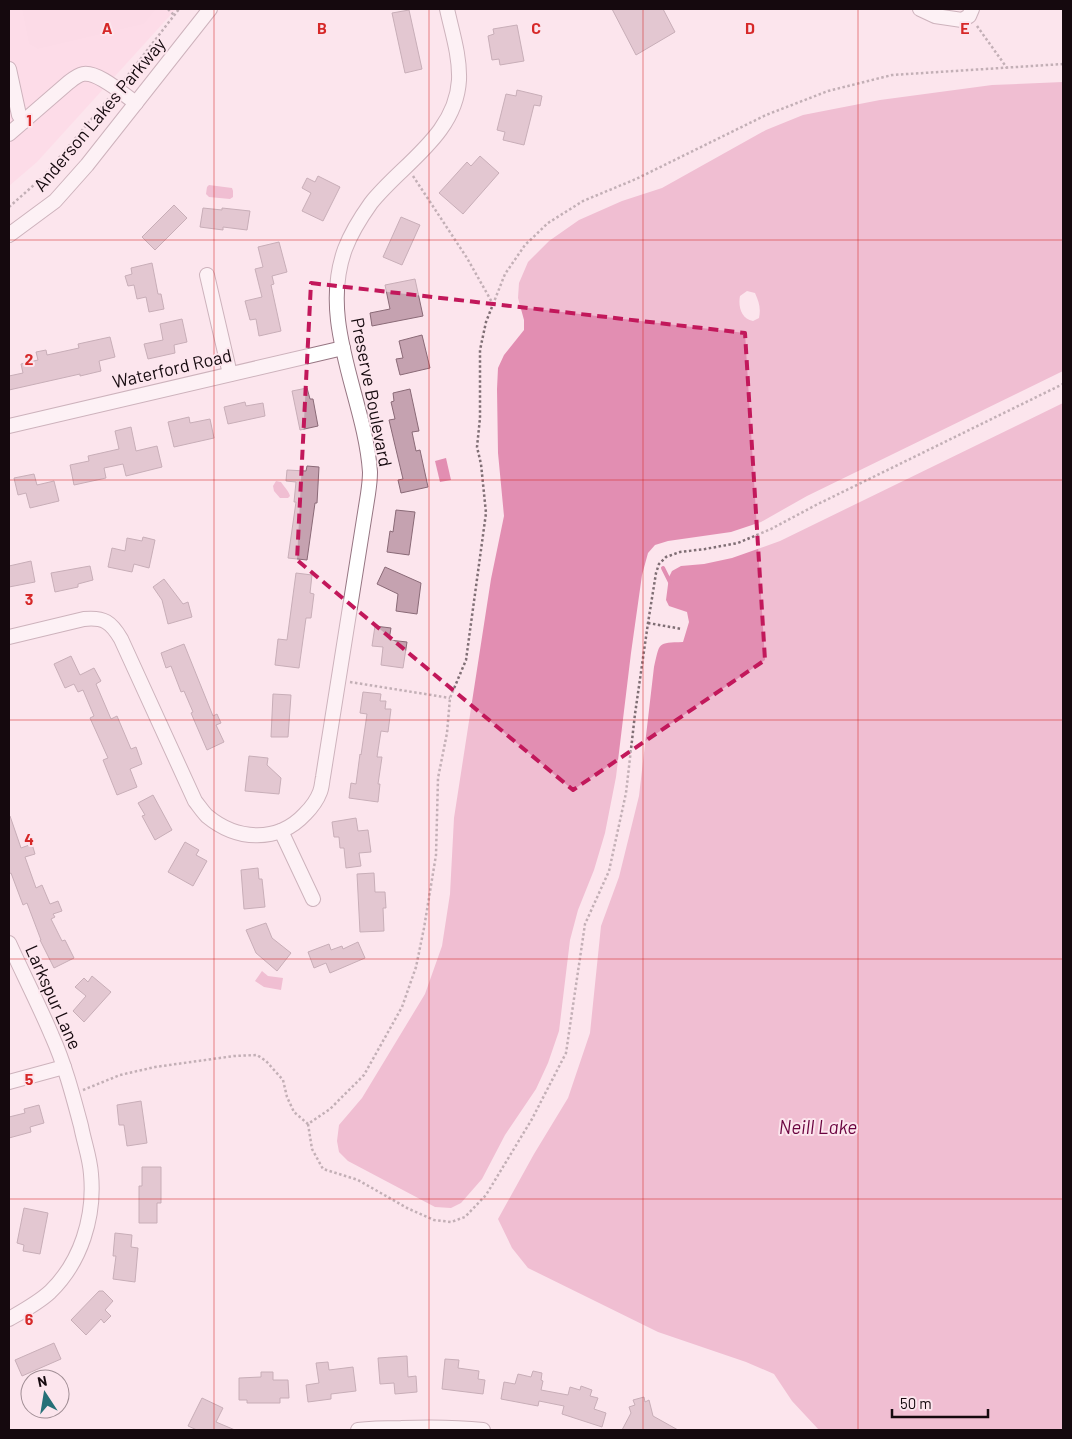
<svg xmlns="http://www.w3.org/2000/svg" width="1072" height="1439" font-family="Barlow,sans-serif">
	<rect width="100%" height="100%" fill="#fce5ed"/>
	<!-- built -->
	<polygon fill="#ffd1e3" points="9,9 176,9 37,162 9,186"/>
	<!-- green -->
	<polygon fill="#fdcfe1" points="22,9 156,9 144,24 38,49 29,44"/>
	<!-- water -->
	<g fill="#e28eb2" fill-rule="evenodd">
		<path d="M1063 82V371L807 496 761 522 731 532 668 541 655 545 648 553 642 575 631 653 616 777 605 833 594 870 578 910 570 940 559 1031 548 1063 536 1089 505 1135 482 1179 461 1203 451 1208 435 1207 348 1161 339 1152 337 1141 339 1125 362 1098 425 994 442 946 450 894 454 818 491 579 504 516 498 453 497 389 498 368 504 355 524 330V320L518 298 519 283 528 262 549 241 579 220 622 201 662 188 766 130 803 115 880 100 992 85ZM747 291 755 293C759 302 761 308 759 318L753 321C741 319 738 306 740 296Z"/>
		<polygon points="209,185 232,188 233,191 233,197 230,199 209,197 206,194 207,187"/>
		<path d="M1063 403V1430H819L792 1401 774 1374 746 1362 658 1332 528 1268 512 1248 498 1219 534 1154 568 1098 590 1033 601 926 619 877 639 796 654 667C660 642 657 643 683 642L689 622 687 612 669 606 666 600 669 577 672 571 681 566 704 564 732 558 780 541Z"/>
		<polygon points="446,458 451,480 440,482 435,461"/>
		<path d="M276 481 281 482C284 487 289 491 290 496L288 498H280L274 491 273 486Z"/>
		<polygon points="262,971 268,976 283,978 281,990 264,987 255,981"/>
	</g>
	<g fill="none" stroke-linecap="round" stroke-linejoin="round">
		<!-- stream -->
		<polyline stroke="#e28eb2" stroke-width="4" points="663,568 670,582"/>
	</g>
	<!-- building -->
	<g fill="#c5a2b0" stroke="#8a6a77">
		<polygon points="612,9 663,9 675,32 636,55"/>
		<polygon points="409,10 422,69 405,73 392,13"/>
		<polygon points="517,25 524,61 500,65 499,59 492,60 488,36 494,34 493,29"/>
		<polygon points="517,90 542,96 540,106 534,105 524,145 503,140 505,132 497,130 506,94 516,96"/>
		<polygon points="480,156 499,173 463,214 439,193 467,162 471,166"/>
		<polygon points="318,176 340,187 323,221 302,211 311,193 302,188 307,178 315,182"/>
		<polygon points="174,205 187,218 155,250 142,237"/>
		<polygon points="203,208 222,210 222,208 250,211 247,230 223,227 223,230 200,227"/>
		<polygon points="401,217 420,225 402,265 383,257"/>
		<polygon points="279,242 287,272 272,276 274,284 271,285 281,331 259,336 256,319 250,320 245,301 262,297 255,269 263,267 258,247"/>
		<polygon points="152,263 158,294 161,294 164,309 149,312 146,297 137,299 134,285 128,286 125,276 132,274 131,268"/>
		<polygon points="415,279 423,316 372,326 370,313 390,309 385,285"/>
		<polygon points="182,319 187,342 174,345 175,353 148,359 144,344 163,340 160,324"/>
		<polygon points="422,335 430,368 400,375 396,359 403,358 399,341"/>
		<polygon points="110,337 115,357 99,361 101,371 80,376 80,374 9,390 9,376 23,373 21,364 38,360 36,352 46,350 47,355 79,348 78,344"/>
		<polygon points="307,388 310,399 313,399 318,426 300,430 292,391"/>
		<polygon points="410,389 419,431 412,432 416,451 420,450 428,487 401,493 398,480 403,479 389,420 395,419 391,402 394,401 393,393"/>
		<polygon points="245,402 246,406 263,403 265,416 228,424 224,407"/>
		<polygon points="189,417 190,423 210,419 214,438 174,447 168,422"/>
		<polygon points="131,427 136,451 157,446 162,467 126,476 123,464 104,468 106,478 74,485 70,465 89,461 88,456 119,449 115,431"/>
		<polygon points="307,466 319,467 317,503 315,503 307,560 288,558 296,502 294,502 296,482 286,481 287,470 306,471"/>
		<polygon points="34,474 37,485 54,481 59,501 30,508 26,493 18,495 14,478"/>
		<polygon points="396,510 415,512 409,555 387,552 390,531 393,532"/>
		<polygon points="143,537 155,540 149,568 134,564 132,572 108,567 112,548 125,551 127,538 142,541"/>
		<polygon points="31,561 35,582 9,587 9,566"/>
		<polygon points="90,566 93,580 78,584 78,587 55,592 51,573"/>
		<polygon points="385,567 421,583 417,614 396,611 398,594 377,584"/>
		<polygon points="296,573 312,575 310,593 314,594 311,618 306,618 299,668 275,665 278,639 287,640"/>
		<polygon points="164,579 183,604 188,602 192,617 168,624 162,600 153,587"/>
		<polygon points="375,626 391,628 389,640 407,642 403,668 381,665 383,647 372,646"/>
		<polygon points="184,644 213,716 217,714 221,723 216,725 224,742 207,750 191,713 193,712 184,691 181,692 171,666 166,668 161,653"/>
		<polygon points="71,656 80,675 94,668 101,681 96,684 111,719 117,716 131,749 136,747 142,764 130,769 137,787 117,795 103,760 108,758 90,718 94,716 83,690 78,692 74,684 65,688 54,664"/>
		<polygon points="363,692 381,694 380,701 386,701 385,709 391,709 388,732 381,731 377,757 382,757 378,784 380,784 378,802 349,798 351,783 356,784 360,754 361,755 367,714 360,713"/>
		<polygon points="273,694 291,695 288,737 271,737"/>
		<polygon points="249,756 268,758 267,765 281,778 279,794 245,791"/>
		<polygon points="153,795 172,830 155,840 142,816 145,815 138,803"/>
		<polygon points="9,816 10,816 21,848 32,844 35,854 25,857 36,888 42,885 50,904 58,901 62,911 53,914 55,917 51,919 62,941 65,940 74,958 54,968 40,940 41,940 27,903 23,905 11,873 9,874"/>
		<polygon points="356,818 358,831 368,830 371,852 359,853 361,866 346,868 344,848 340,848 339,837 334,837 332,822"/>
		<polygon points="185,842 199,850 196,855 207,861 193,886 168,872"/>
		<polygon points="258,868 259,879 262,879 265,907 244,909 241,870"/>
		<polygon points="374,873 375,892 385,892 386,908 383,908 384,931 360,932 357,874"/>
		<polygon points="266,923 272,938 291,953 277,971 256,953 246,930"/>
		<polygon points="358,942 365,958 330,973 326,963 314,968 308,952 329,944 331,950 342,946 343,949"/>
		<polygon points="92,976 111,992 84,1022 73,1011 86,996 75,987 84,978 88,982"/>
		<polygon points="141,1101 147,1143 127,1146 124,1125 119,1125 117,1105"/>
		<polygon points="39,1105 44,1123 30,1127 31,1132 9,1138 9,1117 25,1113 24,1109"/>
		<polygon points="142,1167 161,1167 161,1203 157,1203 157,1223 139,1223 139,1186 142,1186"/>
		<polygon points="24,1208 48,1213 40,1254 23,1251 24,1245 17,1243"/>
		<polygon points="115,1233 132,1235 131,1247 138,1248 135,1282 113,1279 116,1256 113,1256"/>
		<polygon points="99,1291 103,1291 113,1301 105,1310 111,1316 104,1323 101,1319 86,1335 71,1320"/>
		<polygon points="54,1343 61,1359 22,1376 15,1360"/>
		<polygon points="407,1356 408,1377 416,1376 417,1392 395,1394 394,1383 380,1384 378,1358"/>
		<polygon points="445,1359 459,1360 458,1368 479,1371 478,1379 485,1380 483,1394 442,1389"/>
		<polygon points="328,1362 329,1370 353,1367 356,1391 331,1394 331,1399 308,1402 306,1385 319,1383 316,1363"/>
		<polygon points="533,1371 542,1373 541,1380 543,1381 541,1390 568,1395 570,1387 580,1390 581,1386 592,1390 590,1396 598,1398 594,1409 606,1413 602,1427 562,1414 564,1406 539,1401 538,1406 501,1399 504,1382 515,1384 518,1374 531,1377"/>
		<polygon points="261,1372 273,1372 273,1380 288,1380 289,1398 280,1398 280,1403 247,1403 247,1400 239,1400 239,1378 261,1377"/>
		<polygon points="644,1397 645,1402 649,1400 653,1416 678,1430 622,1430 631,1413 629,1407 635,1405 633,1400"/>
		<polygon points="202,1398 223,1408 216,1422 235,1430 197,1430 188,1426"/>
	</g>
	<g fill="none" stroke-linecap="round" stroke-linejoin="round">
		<defs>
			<g id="minor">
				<polyline points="920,9 935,16 962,20 969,16 972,9"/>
				<polyline points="9,69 19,115 24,121"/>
				<path d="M9 134 69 82C73 79 78 75 83 74 98 71 124 95 136 103"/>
				<polyline points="9,235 55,201 87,165 210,9"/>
				<polyline points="207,275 230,374"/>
				<polyline points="9,426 343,348"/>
				<path d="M9 637 84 619C104 617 111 622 121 639L195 801C199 806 203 812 207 816 237 841 278 843 305 814 311 808 317 800 320 792 322 787 322 782 323 777L368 494C369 487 370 479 370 472 365 398 318 323 345 249 351 233 361 217 371 203 402 164 456 135 459 80 460 56 452 32 447 9"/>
				<polyline points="281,831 313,899"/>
				<path d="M9 943C23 974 39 1005 52 1036 65 1065 73 1096 81 1126 84 1142 90 1158 91 1174 95 1217 81 1262 50 1292 38 1303 23 1311 9 1319"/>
				<polyline points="9,1082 64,1067"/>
				<path d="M358 1430C373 1428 387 1428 401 1428 428 1427 456 1427 483 1430"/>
			</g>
		</defs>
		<!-- minor casing -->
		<use href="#minor" stroke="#967582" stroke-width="16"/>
		<!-- path -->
		<g stroke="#7f6e74" stroke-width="2.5" stroke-dasharray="2.5 2.5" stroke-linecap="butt">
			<polyline points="168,9 174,15"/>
			<polyline points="977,26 1007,68"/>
			<polyline points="125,79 179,9"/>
			<polyline points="413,176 467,258 493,304"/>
			<polyline points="9,207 43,177 109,98"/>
			<polyline points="648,623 682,629"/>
			<polyline points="350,682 450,698"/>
			<polyline points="83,1090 120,1075 155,1067 234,1056 257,1055 266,1061 283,1080 287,1097 294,1112 308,1124 330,1109 364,1075 402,1007 416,967 424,928 436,855 438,778 447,733 450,698 466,660 486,513 481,464 477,447 480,418 480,350 486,322 505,274 525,245 548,223 583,201 636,179 766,115 828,91 892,75 1063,64"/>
			<polyline points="308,1124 312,1149 323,1169 358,1180 407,1208 434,1220 451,1222 465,1217 486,1195 532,1119 566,1053 585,924 609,871 626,793 635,714 648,623 656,573 659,564 666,557 680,552 705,549 738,543 771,529 816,505 1063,384"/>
		</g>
		<!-- minor -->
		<use href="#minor" stroke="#fff" stroke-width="14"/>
	</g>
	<!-- marked area -->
	<path d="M0 0H1072V1439H0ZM311 283 745 333 765 660 573 790 297 560Z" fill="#fce5ed" fill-opacity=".55" fill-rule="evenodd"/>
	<path fill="none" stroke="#c2185b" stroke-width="4" stroke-dasharray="10 6" stroke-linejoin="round" d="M311 283 745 333 765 660 573 790 297 560Z"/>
	<!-- grid -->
	<path fill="none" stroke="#d62828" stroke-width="1" stroke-opacity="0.55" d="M214 9V1430M429 9V1430M643 9V1430M858 9V1430M9 240H1063M9 480H1063M9 720H1063M9 959H1063M9 1199H1063"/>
	<g text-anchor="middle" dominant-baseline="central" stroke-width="4" stroke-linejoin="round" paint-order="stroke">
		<!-- street labels -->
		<g font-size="18" fill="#15090e" stroke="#fce5ed">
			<text transform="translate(99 114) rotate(-50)">Anderson Lakes Parkway</text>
			<text transform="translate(172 368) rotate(-13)">Waterford Road</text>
			<text transform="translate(372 392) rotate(79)">Preserve Boulevard</text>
			<text transform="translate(54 997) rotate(66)">Larkspur Lane</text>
		</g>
		<!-- water labels -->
		<g font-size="19" font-style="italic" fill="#6a033f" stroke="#fce5ed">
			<text x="818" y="1126">Neill Lake</text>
		</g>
	</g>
	<g font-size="16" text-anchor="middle" font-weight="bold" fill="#d62828" stroke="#fce5ed" stroke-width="4" stroke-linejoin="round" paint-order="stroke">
		<text x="107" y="34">A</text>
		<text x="322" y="34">B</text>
		<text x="536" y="34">C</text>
		<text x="750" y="34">D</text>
		<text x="965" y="34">E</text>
		<text x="29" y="126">1</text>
		<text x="29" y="365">2</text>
		<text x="29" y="605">3</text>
		<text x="29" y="845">4</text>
		<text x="29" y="1085">5</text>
		<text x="29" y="1325">6</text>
	</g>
	<!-- border -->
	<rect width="1072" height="1439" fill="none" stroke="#15090e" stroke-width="20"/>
	<!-- north arrow -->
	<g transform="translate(45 1394) rotate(348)"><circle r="24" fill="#fce5ed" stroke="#a08d94"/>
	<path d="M0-4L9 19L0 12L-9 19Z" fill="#267078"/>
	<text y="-8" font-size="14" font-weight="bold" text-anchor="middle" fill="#15090e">N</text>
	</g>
	<!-- scale -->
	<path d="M892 1409v8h96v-8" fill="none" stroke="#15090e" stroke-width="2.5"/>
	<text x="900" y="1409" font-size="15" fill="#15090e" stroke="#fce5ed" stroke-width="4" paint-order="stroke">50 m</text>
</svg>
